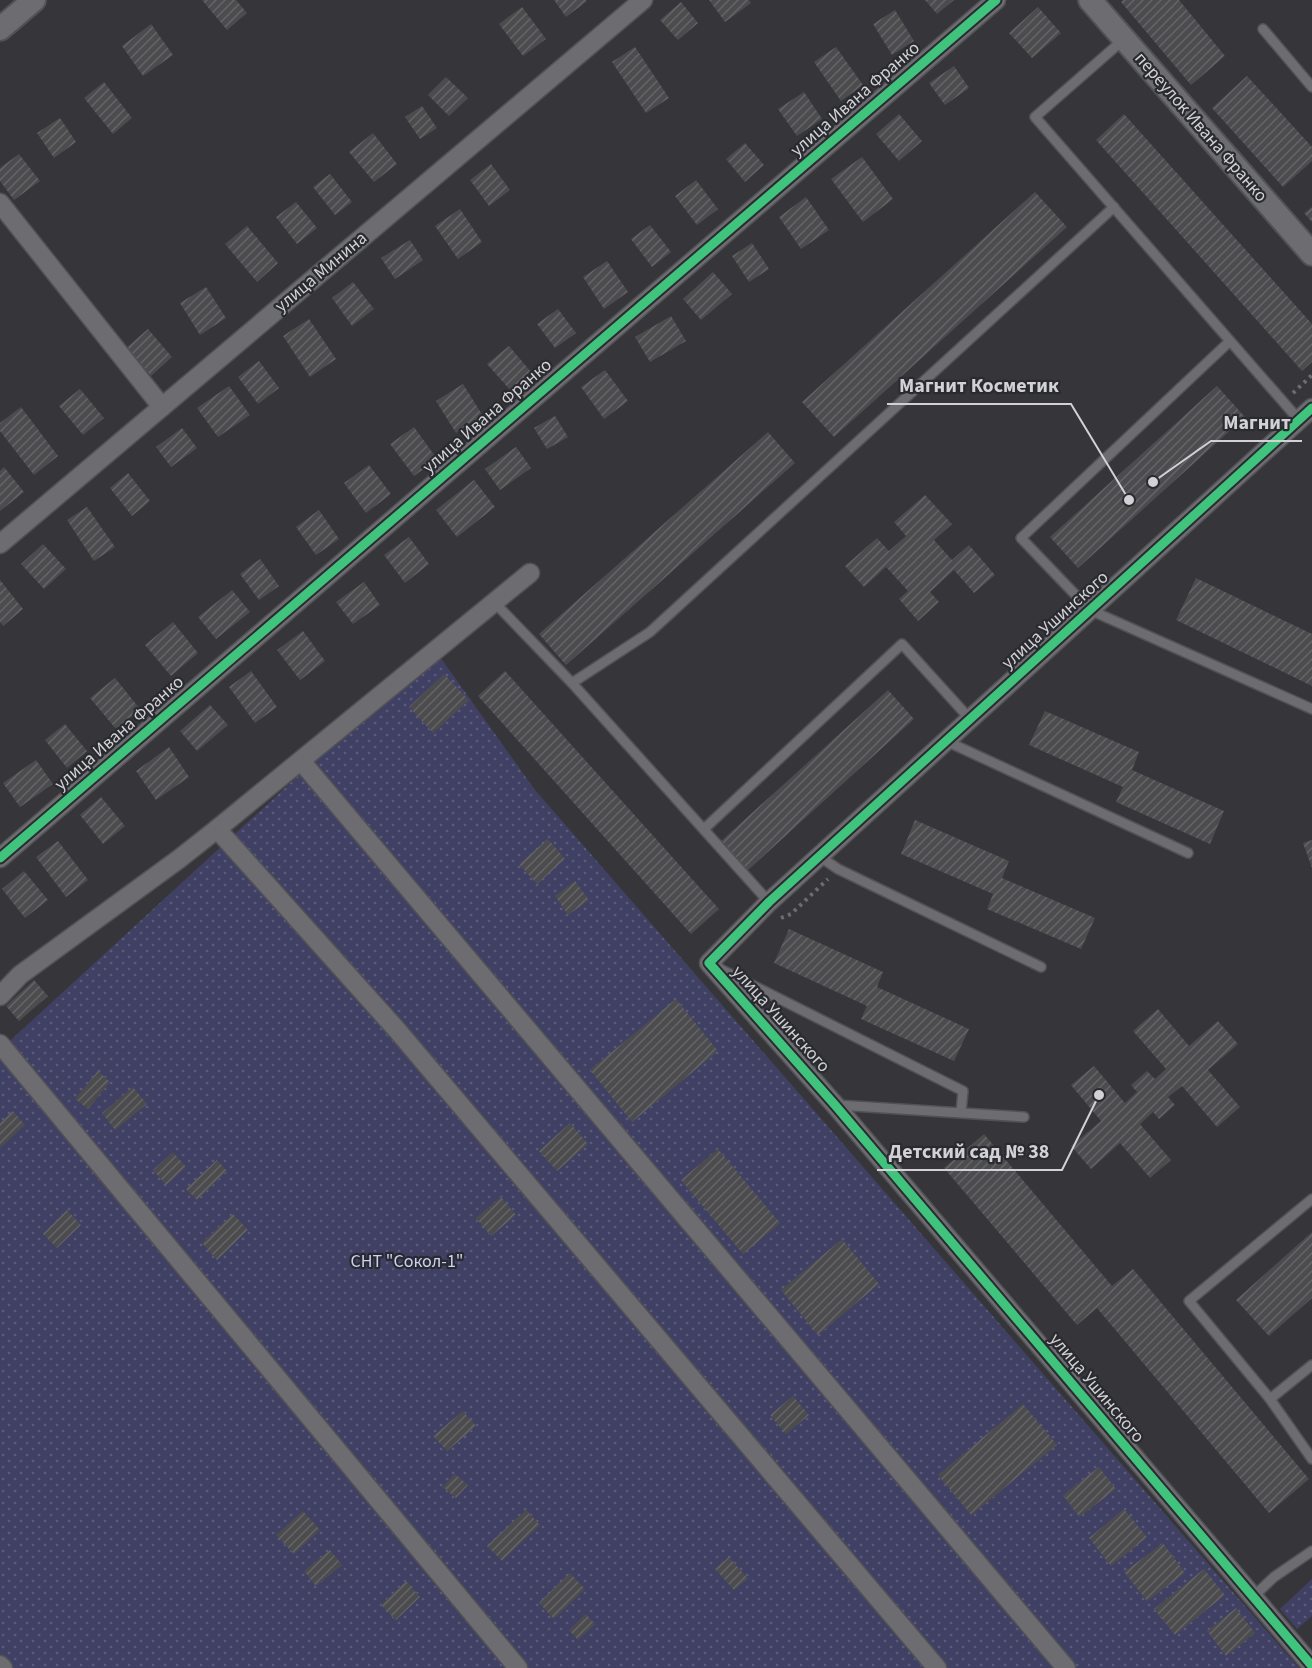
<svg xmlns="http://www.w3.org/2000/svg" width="1312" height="1668" font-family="'Source Sans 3',sans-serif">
	<defs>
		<pattern id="grass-dots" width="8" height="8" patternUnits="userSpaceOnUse" patternTransform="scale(1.5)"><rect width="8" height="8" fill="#404064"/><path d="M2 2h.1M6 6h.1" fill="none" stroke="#5b5b79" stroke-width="1.8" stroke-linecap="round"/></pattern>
		<pattern id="building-hatch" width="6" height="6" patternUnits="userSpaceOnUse" patternTransform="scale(1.5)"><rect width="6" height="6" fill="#4c4c4f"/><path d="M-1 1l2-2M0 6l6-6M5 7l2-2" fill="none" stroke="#656568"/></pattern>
	</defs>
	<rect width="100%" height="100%" fill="#36363a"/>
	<!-- grass -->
	<g fill="url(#grass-dots)">
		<polygon points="435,650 535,790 1299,1668 0,1668 0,1050"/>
		<polygon points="1312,1579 1312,1616 1297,1629 1280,1609"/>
	</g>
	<!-- building -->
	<g fill="url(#building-hatch)">
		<polygon points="202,0 236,0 247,13 227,30"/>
		<polygon points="554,0 586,0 587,1 566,17"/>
		<polygon points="709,0 749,0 751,3 725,22"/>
		<polygon points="925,0 954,0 937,14"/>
		<polygon points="1123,0 1179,0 1225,56 1191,85 1121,2"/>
		<polygon points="681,2 698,23 678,40 660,20"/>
		<polygon points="522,7 546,39 523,56 499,24"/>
		<polygon points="1038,7 1061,33 1032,58 1009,33"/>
		<polygon points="895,10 914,41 892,55 873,24"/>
		<polygon points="151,24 173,55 143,76 122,46"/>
		<polygon points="635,47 669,98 646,113 612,62"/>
		<polygon points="836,47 863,85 841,101 814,62"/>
		<polygon points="954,66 969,88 945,105 929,83"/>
		<polygon points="1247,76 1312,147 1312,161 1283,187 1212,108"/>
		<polygon points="446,77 468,98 449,116 428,95"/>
		<polygon points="104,82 132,118 113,134 84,98"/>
		<polygon points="804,92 822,119 797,136 778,109"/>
		<polygon points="422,106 437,128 420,139 405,117"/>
		<polygon points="899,114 922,141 899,161 876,134"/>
		<polygon points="1124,114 1312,324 1312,362 1302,371 1096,140"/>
		<polygon points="60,118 76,142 54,158 37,133"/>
		<polygon points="373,133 397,164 374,182 349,152"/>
		<polygon points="745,143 764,165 745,182 726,159"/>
		<polygon points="19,154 40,181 14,200 0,181 0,168"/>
		<polygon points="862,157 893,199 863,222 831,179"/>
		<polygon points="491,164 510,190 489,206 470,180"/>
		<polygon points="330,174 352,202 335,215 313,187"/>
		<polygon points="696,180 718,209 697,225 675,196"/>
		<polygon points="1035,192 1067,227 834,437 802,402"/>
		<polygon points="806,197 829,230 801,249 779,217"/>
		<polygon points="296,202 317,228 297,244 276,217"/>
		<polygon points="1312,207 1312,222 1304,213"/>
		<polygon points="460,209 482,242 458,259 435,226"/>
		<polygon points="650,225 671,252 652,267 631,239"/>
		<polygon points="247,226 278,263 257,282 225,244"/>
		<polygon points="410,240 423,260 395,279 381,258"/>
		<polygon points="752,243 769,269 749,282 732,256"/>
		<polygon points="607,261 628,292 604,309 583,277"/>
		<polygon points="713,272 732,294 701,320 683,299"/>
		<polygon points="353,282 374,309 352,326 332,298"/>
		<polygon points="206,287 226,318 200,335 180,303"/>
		<polygon points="558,309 576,333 555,348 537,324"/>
		<polygon points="671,316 686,341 650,362 635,337"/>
		<polygon points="309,319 336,359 310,377 283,336"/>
		<polygon points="148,329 172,357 151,376 126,348"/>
		<polygon points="509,346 531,372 510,390 487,364"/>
		<polygon points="259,361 279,388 258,404 238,377"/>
		<polygon points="605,370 628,401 604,419 581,387"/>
		<polygon points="463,384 483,416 456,433 436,401"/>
		<polygon points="229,386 250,415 218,437 197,408"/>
		<polygon points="1217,386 1245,417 1078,568 1050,537"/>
		<polygon points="80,389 104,418 83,435 59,406"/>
		<polygon points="21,407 58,456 34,475 0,431 0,423"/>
		<polygon points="555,416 568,437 547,449 534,428"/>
		<polygon points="414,427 437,459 414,476 390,444"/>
		<polygon points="182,428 197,448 171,467 156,447"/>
		<polygon points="768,432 795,463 566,665 539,634"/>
		<polygon points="516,447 531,468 500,490 485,469"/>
		<polygon points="369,465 391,494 366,513 344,483"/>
		<polygon points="4,467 24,492 0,511 0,471"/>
		<polygon points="128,473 150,501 132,516 110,488"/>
		<polygon points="474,480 495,507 457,537 436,510"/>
		<polygon points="925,495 952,524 934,540 952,560 969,545 995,575 974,593 954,570 930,592 939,602 918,621 899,599 908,591 886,567 864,587 845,566 877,538 889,551 906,536 894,522"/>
		<polygon points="87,507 115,547 94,561 67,520"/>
		<polygon points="319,510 339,539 316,555 296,527"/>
		<polygon points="409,537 429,564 405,583 384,555"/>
		<polygon points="43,544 66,569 44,589 21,564"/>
		<polygon points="260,559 279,586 259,600 240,574"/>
		<polygon points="1196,578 1312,634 1312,686 1176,620"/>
		<polygon points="0,580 23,609 3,626 0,622"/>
		<polygon points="364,582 380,605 353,624 336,602"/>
		<polygon points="232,590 250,612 216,639 198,617"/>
		<polygon points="173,622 198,653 171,676 145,645"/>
		<polygon points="303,631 325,661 300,680 277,650"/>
		<polygon points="251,671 277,707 255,723 229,687"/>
		<polygon points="505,671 719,909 691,934 478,696"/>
		<polygon points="444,674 469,700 433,733 409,707"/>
		<polygon points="115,678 140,709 116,729 90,698"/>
		<polygon points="888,690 914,719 747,871 721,841"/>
		<polygon points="210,705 228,725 197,751 180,731"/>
		<polygon points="1045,711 1139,752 1132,770 1224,811 1210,844 1116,802 1123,787 1029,745"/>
		<polygon points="65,724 87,751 67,768 45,740"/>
		<polygon points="169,747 189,777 156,800 136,771"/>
		<polygon points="36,760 53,784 20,807 3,783"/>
		<polygon points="101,797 125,826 103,844 80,815"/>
		<polygon points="915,820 1009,861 1002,878 1095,918 1081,949 987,909 993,894 901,854"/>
		<polygon points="548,839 565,859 537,884 519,864"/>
		<polygon points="1312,840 1312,868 1303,843"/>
		<polygon points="58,841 88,880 66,897 36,857"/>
		<polygon points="24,871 48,900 25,918 2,889"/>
		<polygon points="575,881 589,900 568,915 555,896"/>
		<polygon points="789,929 883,972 877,987 969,1029 954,1061 861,1019 867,1006 774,963"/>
		<polygon points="34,980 48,996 19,1021 6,1006"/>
		<polygon points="676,999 718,1051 632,1122 590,1070"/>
		<polygon points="1158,1009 1189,1046 1218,1021 1238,1044 1208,1070 1240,1107 1217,1127 1182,1086 1168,1097 1175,1105 1159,1119 1153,1112 1140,1124 1171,1160 1150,1178 1120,1143 1091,1169 1071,1146 1101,1121 1071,1085 1094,1066 1125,1103 1137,1092 1131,1085 1147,1071 1155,1079 1166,1069 1133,1031"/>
		<polygon points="98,1071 110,1082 88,1109 75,1099"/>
		<polygon points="133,1087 147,1104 115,1130 102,1113"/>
		<polygon points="13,1111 25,1125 0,1148 0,1123"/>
		<polygon points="570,1123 588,1144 557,1171 539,1151"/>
		<polygon points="984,1134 1112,1286 1133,1269 1309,1479 1269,1513 1097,1308 1077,1325 944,1168"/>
		<polygon points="718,1149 780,1223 743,1254 681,1180"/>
		<polygon points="173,1152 186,1167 166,1185 153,1170"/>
		<polygon points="217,1160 227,1171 197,1200 186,1189"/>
		<polygon points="501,1197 516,1215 491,1236 476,1218"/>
		<polygon points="67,1210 81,1225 57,1248 43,1234"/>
		<polygon points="233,1214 248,1230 217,1260 202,1243"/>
		<polygon points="1312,1232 1312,1298 1269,1336 1236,1300"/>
		<polygon points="842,1239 879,1284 818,1335 781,1290"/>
		<polygon points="793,1396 809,1415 786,1434 770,1415"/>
		<polygon points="1023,1404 1057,1445 971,1515 938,1475"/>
		<polygon points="463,1411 476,1426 447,1451 433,1436"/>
		<polygon points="1099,1467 1116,1489 1079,1517 1063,1495"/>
		<polygon points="455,1474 468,1485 456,1498 443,1487"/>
		<polygon points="1124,1509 1147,1537 1111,1566 1089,1538"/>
		<polygon points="526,1510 540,1525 502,1561 487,1546"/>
		<polygon points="303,1511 320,1530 294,1554 276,1535"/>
		<polygon points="1163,1543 1185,1573 1147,1601 1124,1572"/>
		<polygon points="330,1550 342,1565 316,1586 304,1571"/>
		<polygon points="729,1557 748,1579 734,1590 715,1569"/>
		<polygon points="1204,1569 1225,1595 1175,1635 1154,1609"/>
		<polygon points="570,1573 585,1589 554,1619 539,1603"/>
		<polygon points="406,1581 420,1597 396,1620 381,1605"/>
		<polygon points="1236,1608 1255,1633 1226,1656 1207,1631"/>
		<polygon points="586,1614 595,1624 578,1640 569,1630"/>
	</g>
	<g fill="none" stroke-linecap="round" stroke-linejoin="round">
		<defs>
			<g id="service">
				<polyline points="1263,29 1312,87"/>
				<polyline points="1123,40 1035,117 1299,420"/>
				<polyline points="1230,341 1021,538 1090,610 1312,709"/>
				<polyline points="494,602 572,683"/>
				<polyline points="946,741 1188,853"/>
				<polyline points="704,829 902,644 970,719"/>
				<polyline points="819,856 838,869 1041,967"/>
				<polyline points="769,902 572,683 650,632 1114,207"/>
				<polyline points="722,970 963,1091 961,1112"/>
				<polyline points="837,1105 1024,1117"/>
				<polyline points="1312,1365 1270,1399 1312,1459"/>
				<polyline points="1270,1399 1189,1301 1312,1199"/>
				<polyline points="1253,1597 1274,1577 1312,1551"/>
			</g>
			<g id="minor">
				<polyline points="0,203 162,407"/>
				<polyline points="1312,408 769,902 709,963 835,1105 1312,1666"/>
				<polyline points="0,544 643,0"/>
				<polyline points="301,761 1066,1668"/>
				<polyline points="217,829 397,1030 937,1668"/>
				<polyline points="0,858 996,0"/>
				<polyline points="0,996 20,975 179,859 217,829 530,573"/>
				<polyline points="0,1044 518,1668"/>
				<polyline points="0,1665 3,1668"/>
			</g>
			<g id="tertiary">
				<polyline points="1090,0 1312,254"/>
				<polyline points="0,29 34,0"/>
			</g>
		</defs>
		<!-- service casing -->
		<use href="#service" stroke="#525255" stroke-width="12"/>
		<!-- minor casing -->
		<use href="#minor" stroke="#525255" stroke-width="21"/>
		<!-- tertiary casing -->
		<use href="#tertiary" stroke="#525255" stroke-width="26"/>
		<!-- path -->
		<g stroke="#6d6d70" stroke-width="4" stroke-dasharray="3 4.5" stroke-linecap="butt">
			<polyline points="1293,393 1312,375"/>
			<polyline points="781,918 791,914 828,879"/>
		</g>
		<!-- service -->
		<use href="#service" stroke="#6d6d71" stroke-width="9"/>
		<!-- minor -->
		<use href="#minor" stroke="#6d6d71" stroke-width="18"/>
		<!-- tertiary -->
		<use href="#tertiary" stroke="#6d6d71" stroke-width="22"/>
		<defs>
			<g id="cycleway">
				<polyline points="1312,408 769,902 709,963 835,1105 1312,1666"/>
				<polyline points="0,858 996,0"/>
			</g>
		</defs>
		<!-- cycleway casing -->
		<use href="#cycleway" stroke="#2a2b31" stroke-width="13"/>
		<!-- cycleway -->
		<use href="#cycleway" stroke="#40c37c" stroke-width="9"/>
	</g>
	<g text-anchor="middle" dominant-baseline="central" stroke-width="4.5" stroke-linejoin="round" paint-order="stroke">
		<!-- street labels -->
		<g font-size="18" fill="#d2d2d6" stroke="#2a2b31">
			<text transform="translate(855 99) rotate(-41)">улица Ивана Франко</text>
			<text transform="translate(1201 127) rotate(49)">переулок Ивана Франко</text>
			<text transform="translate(321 272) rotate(-40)">улица Минина</text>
			<text transform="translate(487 416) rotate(-41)">улица Ивана Франко</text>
			<text transform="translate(1055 620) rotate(-42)">улица Ушинского</text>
			<text transform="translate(119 733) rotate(-41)">улица Ивана Франко</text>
			<text transform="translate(781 1019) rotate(48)">улица Ушинского</text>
			<text transform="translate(1097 1388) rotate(50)">улица Ушинского</text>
		</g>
		<!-- park labels -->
		<g font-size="18" fill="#ccd0f6" stroke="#2a2b31">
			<text x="407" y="1261">СНТ "Сокол-1"</text>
		</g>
	</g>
	<!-- callouts -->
	<path fill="none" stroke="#d2d2d6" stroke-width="2" d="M1129 500L1071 404H887M1153 482L1211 441H1302M1099 1095L1062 1170H877"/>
	<g fill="#d2d2d6" stroke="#2a2b31" stroke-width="2">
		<circle cx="1129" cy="500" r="6"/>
		<circle cx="1153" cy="482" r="6"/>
		<circle cx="1099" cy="1095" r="6"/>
	</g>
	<g font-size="20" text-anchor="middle" font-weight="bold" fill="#d2d2d6" stroke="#2a2b31" stroke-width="4.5" stroke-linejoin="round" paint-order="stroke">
		<text x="979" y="392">Магнит Косметик</text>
		<text x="1257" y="429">Магнит</text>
		<text x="969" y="1158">Детский сад № 38</text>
	</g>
</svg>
